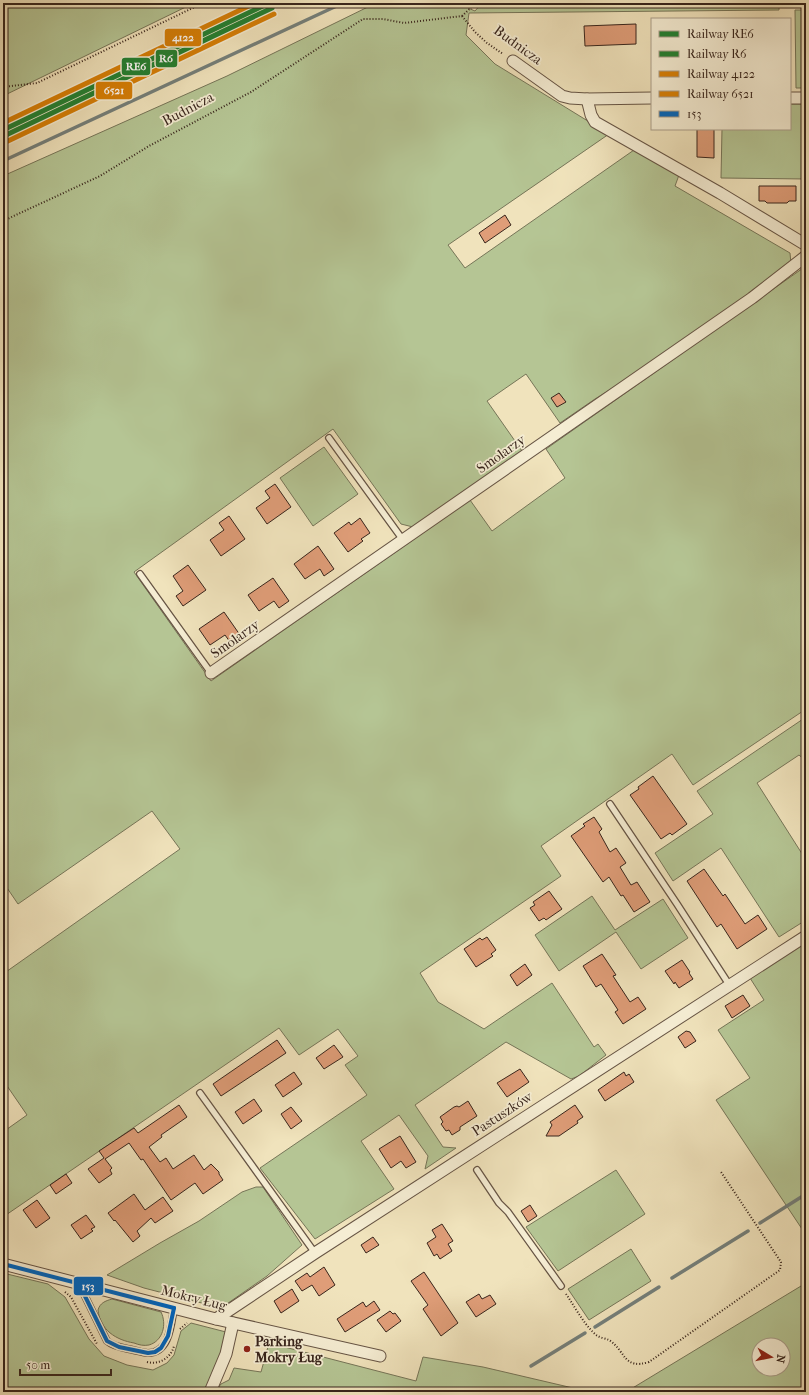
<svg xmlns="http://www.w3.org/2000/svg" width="809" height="1395" font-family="'IM FELL French Canon',serif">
	<rect width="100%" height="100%" fill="#f0e3bc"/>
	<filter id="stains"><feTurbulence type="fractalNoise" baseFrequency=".005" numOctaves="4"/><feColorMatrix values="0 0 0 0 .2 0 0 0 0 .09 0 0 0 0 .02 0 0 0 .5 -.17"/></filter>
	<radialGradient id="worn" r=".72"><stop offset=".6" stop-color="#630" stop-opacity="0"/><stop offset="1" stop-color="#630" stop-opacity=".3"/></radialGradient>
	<!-- green -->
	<g fill="#b5c594" stroke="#767558" fill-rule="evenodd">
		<polygon points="3,3 194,3 3,96"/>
		<polygon points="376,3 473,3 468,8 475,11 482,3 779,3 779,10 469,13 466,35 495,64 609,134 448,245 465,268 634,150 679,175 675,186 790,253 791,264 624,381 595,399 560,423 526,374 487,401 522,451 413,527 401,524 333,429 134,572 211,681 470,500 492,531 565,478 546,449 806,266 806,709 693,785 672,754 541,846 561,876 420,973 438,1002 484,1029 552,983 594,1047 598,1044 606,1055 579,1076 571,1079 506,1042 415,1105 443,1147 456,1148 425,1169 428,1156 399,1115 361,1141 394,1189 315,1239 260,1168 367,1095 345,1065 358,1056 338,1029 299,1055 279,1028 3,1217 3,1132 27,1115 3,1080 3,974 180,849 152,811 18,904 3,882 3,176 227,76"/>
		<polygon points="795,10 806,10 806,88 796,88"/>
		<polygon points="790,104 806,104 806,179 721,178 722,129 790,129"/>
		<polygon points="324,447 358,494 313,526 280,478"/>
		<polygon points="806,717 806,761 799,755 757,783 806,860 806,920 779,937 721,848 673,881 655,853 713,814 697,791"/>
		<polygon points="592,896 615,930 663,899 688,938 641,969 616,932 559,971 535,935"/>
		<polygon points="806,942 806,1235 716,1100 750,1078 718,1030 764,1000 750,978"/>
		<polygon points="616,1170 645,1214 558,1271 526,1227"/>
		<polygon points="256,1187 263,1187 302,1245 267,1276 221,1308 144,1288 107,1275 160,1243 199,1221 242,1192"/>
		<polygon points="631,1249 651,1281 589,1320 568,1289"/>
		<polygon points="3,1273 48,1284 65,1297 89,1339 104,1356 127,1365 153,1370 167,1363 174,1355 181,1331 191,1323 226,1332 218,1364 205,1392 3,1392"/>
		<path d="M806 1283V1392H626ZM759 1345H783V1369H759Z"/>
		<path d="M112 1299 161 1312C167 1324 163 1341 149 1345 144 1346 139 1345 134 1343 116 1340 100 1330 98 1310 100 1303 105 1301 112 1299Z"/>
		<polygon points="269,1343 416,1381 423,1357 483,1367 590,1392 215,1392 221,1384 229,1380 234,1368 261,1372"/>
	</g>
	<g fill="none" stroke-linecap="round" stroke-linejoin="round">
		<!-- stream -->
		<g stroke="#75807b" stroke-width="3.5">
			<polyline points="3,161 343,3"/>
			<polyline points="760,1223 806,1194"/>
			<polyline points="672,1278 748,1231"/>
			<polyline points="595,1327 659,1287"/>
			<polyline points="531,1366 585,1333"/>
		</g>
	</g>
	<!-- building -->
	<g fill="#df9d78" stroke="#38251c">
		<polygon points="636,24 636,44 585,46 584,26"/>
		<polygon points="697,129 714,129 714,158 697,157"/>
		<polygon points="759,186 796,186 796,201 789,201 787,203 767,203 765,201 759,201"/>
		<polygon points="505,215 511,225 485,243 479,233"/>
		<polygon points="559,393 566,402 557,407 551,398"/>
		<polygon points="275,484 291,507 267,524 256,508 270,498 265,491"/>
		<polygon points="229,516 245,539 221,556 210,540 224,530 219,523"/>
		<polygon points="360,518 370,533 361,539 363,541 348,552 334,533 349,522 351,525"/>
		<polygon points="318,546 334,569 324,576 320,569 305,579 294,564"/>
		<polygon points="188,565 206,590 183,606 176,596 183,591 173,576"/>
		<polygon points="273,578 289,601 279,608 274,601 259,611 248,595"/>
		<polygon points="224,612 240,635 230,642 225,635 210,645 199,629"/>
		<polygon points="653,776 687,824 672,835 670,833 661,839 630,795 639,789 638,787"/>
		<polygon points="594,817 602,829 599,832 610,852 616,848 626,863 620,867 631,885 637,882 650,902 634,912 623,895 621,896 609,877 603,882 571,836 585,826 583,824"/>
		<polygon points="704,869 723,896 725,894 745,924 758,915 767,929 737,949 721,924 717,927 687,881"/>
		<polygon points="549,891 562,909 546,920 544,918 539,921 530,908 535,905 533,902"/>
		<polygon points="487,937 496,950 491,954 493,956 476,967 464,949 480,938 482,940"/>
		<polygon points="602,954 616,975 613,976 630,1002 638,997 646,1009 623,1024 615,1012 618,1010 601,984 596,987 583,966"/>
		<polygon points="682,960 690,972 689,973 693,979 679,988 675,982 674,984 665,971"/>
		<polygon points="525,964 532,975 517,986 510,975"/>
		<polygon points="743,995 750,1006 732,1018 725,1006"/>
		<polygon points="686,1031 690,1032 696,1041 685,1048 678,1037"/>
		<polygon points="277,1040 286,1053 221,1096 213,1084"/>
		<polygon points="334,1045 343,1057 324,1069 316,1058"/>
		<polygon points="520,1069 529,1082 507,1097 497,1083"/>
		<polygon points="294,1072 302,1084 283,1097 275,1085"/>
		<polygon points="624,1072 626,1076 629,1074 634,1082 605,1101 598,1090"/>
		<polygon points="254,1099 262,1111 243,1124 235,1112"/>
		<polygon points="468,1101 477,1116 460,1127 460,1130 452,1135 449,1130 446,1131 441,1124 443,1122 440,1117 454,1107 457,1106 459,1107"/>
		<polygon points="179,1105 187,1117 161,1135 162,1137 149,1147 160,1162 166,1158 173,1169 194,1155 204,1170 211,1164 219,1172 219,1174 223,1180 203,1194 195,1183 171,1200 143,1159 141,1160 129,1143 105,1159 112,1168 110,1170 112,1174 99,1183 88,1169 104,1158 99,1151 134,1128 138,1133"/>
		<polygon points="575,1105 583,1117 577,1121 578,1123 559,1136 546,1136 552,1125 550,1122"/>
		<polygon points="291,1107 302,1121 291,1129 281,1114"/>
		<polygon points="400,1136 416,1162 406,1168 401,1161 391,1168 379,1149"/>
		<polygon points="66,1174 72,1183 56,1194 50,1185"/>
		<polygon points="134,1194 145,1210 163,1197 173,1211 155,1223 151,1218 137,1231 140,1236 133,1242 115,1220 114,1221 108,1213"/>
		<polygon points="37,1200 50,1218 36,1228 23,1210"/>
		<polygon points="530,1205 537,1216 528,1222 521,1211"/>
		<polygon points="86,1215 95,1227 91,1229 93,1231 81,1239 71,1225"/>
		<polygon points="442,1224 453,1241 448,1244 452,1251 440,1259 437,1254 434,1256 427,1243 436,1237 432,1230"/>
		<polygon points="373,1237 379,1245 366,1253 361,1245"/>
		<polygon points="324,1267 335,1285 319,1296 312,1285 302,1291 295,1281 307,1273 310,1277"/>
		<polygon points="424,1272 458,1323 441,1336 423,1309 428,1305 411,1281"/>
		<polygon points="292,1289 299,1301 281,1313 274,1301"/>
		<polygon points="479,1294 482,1299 490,1295 496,1304 476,1317 466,1302"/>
		<polygon points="374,1301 380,1310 345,1332 337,1319 363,1302 366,1307"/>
		<polygon points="390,1311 393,1314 395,1313 401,1321 386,1332 377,1320"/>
	</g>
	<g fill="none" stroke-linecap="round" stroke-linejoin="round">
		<defs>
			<g id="service">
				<polyline points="329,438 403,540"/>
				<polyline points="140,574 211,673"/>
				<polyline points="610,804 677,904 730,986"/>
				<polyline points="200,1093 315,1253"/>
				<polyline points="477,1170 499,1203 508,1212 561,1286"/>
				<path d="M79 1284 107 1341C114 1347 124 1348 133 1350 138 1351 143 1353 148 1353 170 1353 171 1324 174 1308"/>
			</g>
			<g id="minor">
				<polyline points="513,61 562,96 570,98 587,99 652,98"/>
				<polyline points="790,98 806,98"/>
				<polyline points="587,99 591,115 595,122 720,193 806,245"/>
				<polyline points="211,673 752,298 806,256"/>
				<polyline points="3,1264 216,1319 380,1356"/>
				<polyline points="216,1319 315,1253 806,936"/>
				<polyline points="210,1392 226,1354 233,1323"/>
			</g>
		</defs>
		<!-- service casing -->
		<use href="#service" stroke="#665444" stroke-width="8"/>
		<!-- minor casing -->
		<use href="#minor" stroke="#665444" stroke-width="13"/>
		<!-- path -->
		<g stroke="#38251c" stroke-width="2" stroke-dasharray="1 2" stroke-linecap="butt">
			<polyline points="462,16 475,32 487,43 503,54"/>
			<polyline points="462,16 476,3"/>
			<polyline points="3,87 37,83 203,3"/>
			<polyline points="3,221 100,176 149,146 251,92 363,19 383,19 404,23 462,16"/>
			<polyline points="65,1292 71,1297 97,1344"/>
			<path d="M566 1294C575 1307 583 1323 595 1334 599 1338 605 1338 609 1340 626 1351 623 1370 649 1362L780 1270 781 1262 721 1172"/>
			<polyline points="180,1329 187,1323"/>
			<path d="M147 1362C159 1365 171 1358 174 1346"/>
		</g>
		<!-- service -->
		<use href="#service" stroke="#f5edd3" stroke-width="5.5"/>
		<!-- minor -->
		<use href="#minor" stroke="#f5edd3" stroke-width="11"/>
		<defs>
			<g id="bus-1">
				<polyline points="3,1264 174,1308"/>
				<polyline points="79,1284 107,1341 119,1347 148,1353 155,1352 161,1348 168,1336 174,1308"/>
			</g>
		</defs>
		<!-- bus-1 casing -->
		<use href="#bus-1" stroke="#f5edd3" stroke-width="7"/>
		<!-- bus-1 -->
		<use href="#bus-1" stroke="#0065bd" stroke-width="4"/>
		<defs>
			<polyline id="rail-1" points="3,130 269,3"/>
			<polyline id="rail-2" points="6,135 272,8"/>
			<polyline id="rail-3" points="3,123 255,3"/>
			<polyline id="rail-4" points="8,141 274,14"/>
		</defs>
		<!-- rail-1 casing -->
		<use href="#rail-1" stroke="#f5edd3" stroke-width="8"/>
		<!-- rail-2 casing -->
		<use href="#rail-2" stroke="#f5edd3" stroke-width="8"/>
		<!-- rail-3 casing -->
		<use href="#rail-3" stroke="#f5edd3" stroke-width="8"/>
		<!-- rail-4 casing -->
		<use href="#rail-4" stroke="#f5edd3" stroke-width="8"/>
		<!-- rail-1 -->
		<use href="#rail-1" stroke="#238132" stroke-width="5"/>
		<!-- rail-2 -->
		<use href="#rail-2" stroke="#238132" stroke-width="5"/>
		<!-- rail-3 -->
		<use href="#rail-3" stroke="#d77f06" stroke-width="5"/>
		<!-- rail-4 -->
		<use href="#rail-4" stroke="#d77f06" stroke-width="5"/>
	</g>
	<!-- markers -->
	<circle fill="#8f2418" stroke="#f5edd3" stroke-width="1.5" cx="247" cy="1349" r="4"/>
	<g text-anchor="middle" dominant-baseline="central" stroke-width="3.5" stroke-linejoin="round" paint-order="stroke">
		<!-- street labels -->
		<g font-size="14" fill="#38251c" stroke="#f5edd3">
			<text transform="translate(518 45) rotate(36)">Budnicza</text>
			<text transform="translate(188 109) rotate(-28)">Budnicza</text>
			<text transform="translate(501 454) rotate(-35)">Smolarzy</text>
			<text transform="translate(235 639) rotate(-35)">Smolarzy</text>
			<text transform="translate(502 1114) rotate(-33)">Pastuszków</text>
			<text transform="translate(194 1298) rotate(14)">Mokry Ług</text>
		</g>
		<!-- poi labels -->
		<g font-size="14" font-weight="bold" fill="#38251c" stroke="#f5edd3" text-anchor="start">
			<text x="255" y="1341">Parking<tspan x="255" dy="16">Mokry Ług</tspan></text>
		</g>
	</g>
	<g stroke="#f5edd3" stroke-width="1.5">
		<rect x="164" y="28" width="38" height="19" rx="4" fill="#d77f06"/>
		<rect x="155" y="49" width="23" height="19" rx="4" fill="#238132"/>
		<rect x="121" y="57" width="30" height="19" rx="4" fill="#238132"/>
		<rect x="95" y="81" width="38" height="19" rx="4" fill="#d77f06"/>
		<rect x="73" y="1276" width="31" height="20" rx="4" fill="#0065bd"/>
	</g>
	<g font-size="11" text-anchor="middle" font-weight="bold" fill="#fff">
		<text x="183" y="41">4122</text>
		<text x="166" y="62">R6</text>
		<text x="136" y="70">RE6</text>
		<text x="114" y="94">6521</text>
		<text x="88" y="1290">153</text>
	</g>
	<!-- margin -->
	<rect width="809" height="1395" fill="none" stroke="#f0e3bc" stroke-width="16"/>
	<rect x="4" y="4" width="801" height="1387" fill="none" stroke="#38251c" stroke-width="2"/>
	<rect x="8" y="8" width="793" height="1379" fill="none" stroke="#38251c"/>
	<!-- legend -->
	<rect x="651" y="18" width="140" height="112" fill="#f5edd3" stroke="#a99d8a"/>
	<rect x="659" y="31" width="20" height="6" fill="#238132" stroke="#a99d8a"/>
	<text x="687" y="38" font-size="12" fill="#38251c">Railway RE6</text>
	<rect x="659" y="51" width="20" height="6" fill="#238132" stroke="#a99d8a"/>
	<text x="687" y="58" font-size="12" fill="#38251c">Railway R6</text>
	<rect x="659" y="71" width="20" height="6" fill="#d77f06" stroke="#a99d8a"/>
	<text x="687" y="78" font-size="12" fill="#38251c">Railway 4122</text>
	<rect x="659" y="91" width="20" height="6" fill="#d77f06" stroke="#a99d8a"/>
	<text x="687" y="98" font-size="12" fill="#38251c">Railway 6521</text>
	<rect x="659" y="111" width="20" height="6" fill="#0065bd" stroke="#a99d8a"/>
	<text x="687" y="118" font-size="12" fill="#38251c">153</text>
	<!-- north arrow -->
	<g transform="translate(771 1357) rotate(100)"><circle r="19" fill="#f5edd3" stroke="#a99d8a"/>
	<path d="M0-3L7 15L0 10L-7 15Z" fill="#8f2418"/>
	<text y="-6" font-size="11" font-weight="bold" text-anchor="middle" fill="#38251c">N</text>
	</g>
	<!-- scale -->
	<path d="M20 1369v6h91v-6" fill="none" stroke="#38251c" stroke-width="2"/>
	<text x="26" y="1369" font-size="12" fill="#38251c" stroke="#f5edd3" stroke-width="3" paint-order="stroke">50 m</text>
	<rect width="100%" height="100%" filter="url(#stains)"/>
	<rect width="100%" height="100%" fill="url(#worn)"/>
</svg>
